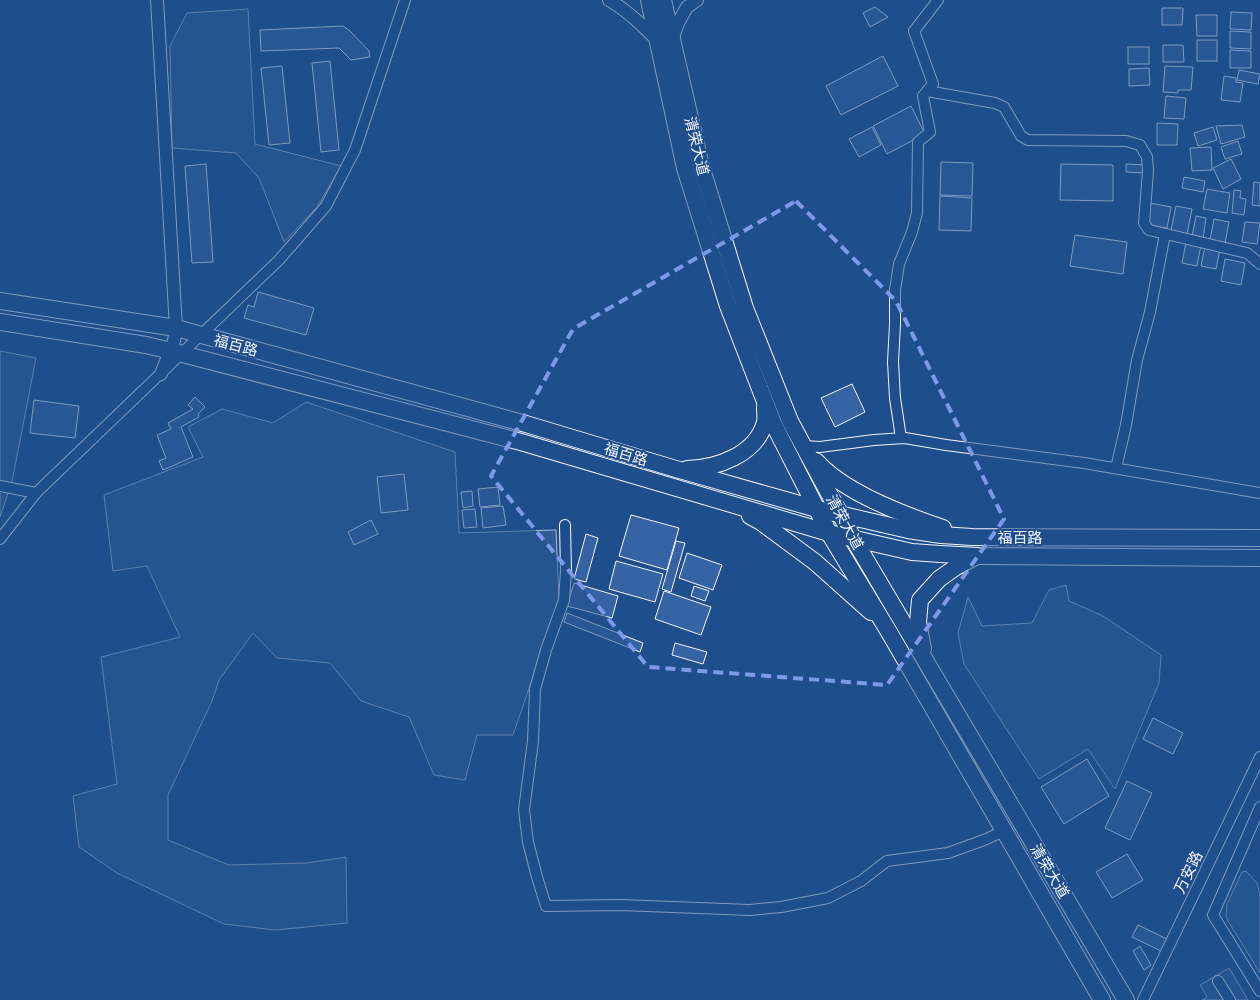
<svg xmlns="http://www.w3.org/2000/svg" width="1260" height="1000" font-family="Poppins,'Noto Sans SC',sans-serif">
	<rect width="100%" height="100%" fill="#1f4e8c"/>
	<!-- built -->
	<g fill="#305b95" stroke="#a8bbd7">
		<polygon points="248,9 255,144 341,166 317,207 284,242 259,178 236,153 172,148 170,46 187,13"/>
		<polygon points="0,351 36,358 12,482 0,517"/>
		<polygon points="306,402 455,452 459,533 556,530 559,601 513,735 477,735 465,780 434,775 409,717 361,701 330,663 277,658 253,633 219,680 212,701 168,795 168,840 229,865 307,863 346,857 347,923 275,930 224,924 117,873 79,847 73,796 117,784 101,657 180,637 147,566 113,571 104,495 203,457 188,427 222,409 273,423"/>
		<polygon points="1066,585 1069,601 1103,616 1161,655 1159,683 1115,789 1088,749 1039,779 964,664 958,633 968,597 982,626 1032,623 1049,590"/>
		<polygon points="1246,871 1257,883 1260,894 1260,973 1228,921 1226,916 1227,904 1242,872"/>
		<polygon points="1229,968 1248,1000 1202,1000 1207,997 1200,985"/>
	</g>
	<!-- building -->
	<g fill="#3563a3" stroke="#f2f6ff">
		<polygon points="875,7 888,17 870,27 863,13"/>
		<polygon points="1162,8 1183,8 1182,25 1162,25"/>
		<polygon points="1231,12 1252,13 1251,30 1230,29"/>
		<polygon points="1196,15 1217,15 1217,36 1197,36"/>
		<polygon points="343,26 350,31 369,51 370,57 351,60 339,48 261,51 260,30"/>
		<polygon points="1230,31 1251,32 1251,49 1230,48"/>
		<rect x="1197" y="40" width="20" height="21"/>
		<polygon points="1163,45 1183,45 1184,62 1163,62"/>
		<rect x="1128" y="47" width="21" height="17"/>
		<polygon points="1230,50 1251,51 1251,68 1230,68"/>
		<polygon points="883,56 898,86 841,115 826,86"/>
		<polygon points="330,61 339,150 321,152 312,63"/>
		<polygon points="282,66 290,143 269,145 261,68"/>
		<polygon points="1165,66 1193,67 1191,90 1178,90 1178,93 1163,92"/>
		<polygon points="1149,68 1150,85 1129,86 1129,69"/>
		<polygon points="1239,70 1260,74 1258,84 1237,80"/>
		<polygon points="1224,76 1236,78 1236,82 1243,83 1240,102 1221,100"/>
		<polygon points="1166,96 1186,98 1184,119 1164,118"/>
		<polygon points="911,106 925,134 887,154 873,126"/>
		<polygon points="1157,123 1178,124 1177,145 1157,145"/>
		<polygon points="1242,125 1245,137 1221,144 1216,126"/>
		<polygon points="872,127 881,145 859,157 849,139"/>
		<polygon points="1213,127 1217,140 1198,146 1194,133"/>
		<polygon points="1238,141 1242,154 1225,159 1221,147"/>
		<polygon points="1211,147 1212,170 1192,171 1190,148"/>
		<polygon points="1231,159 1241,179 1223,189 1213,168"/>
		<polygon points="941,162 973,163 972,196 940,195"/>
		<polygon points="206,164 213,262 192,263 185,166"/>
		<polygon points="1061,164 1113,165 1113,201 1060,200"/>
		<polygon points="1126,164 1146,165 1145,173 1126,172"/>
		<polygon points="1184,177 1205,181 1203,192 1182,188"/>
		<polygon points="1254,182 1260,183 1260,206 1252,205"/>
		<polygon points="1207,189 1230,193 1227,213 1203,209"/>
		<polygon points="1234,190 1241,191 1240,198 1246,199 1244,215 1232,213"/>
		<polygon points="940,196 972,198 971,231 939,230"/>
		<polygon points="1150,203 1171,207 1167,228 1147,225"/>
		<polygon points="1176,206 1192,209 1187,234 1171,230"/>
		<polygon points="1196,216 1206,218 1203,239 1192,237"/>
		<polygon points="1214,219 1229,222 1225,243 1210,240"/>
		<polygon points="1245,222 1260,223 1257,244 1242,242"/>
		<polygon points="1075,235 1127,242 1123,274 1070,266"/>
		<polygon points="1186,242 1201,245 1197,266 1182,263"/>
		<polygon points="1205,246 1220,249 1216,269 1201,266"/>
		<polygon points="1225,259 1245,263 1241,285 1221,281"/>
		<polygon points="258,292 314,308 306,335 244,318 248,305 254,307"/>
		<polygon points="852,384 865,412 835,427 821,398"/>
		<polygon points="195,397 205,407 198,414 199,417 181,427 193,457 163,470 159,461 166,458 157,435 171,429 168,423 193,409 188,405"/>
		<polygon points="34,400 79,406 75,438 30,433"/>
		<polygon points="404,474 408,510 381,513 377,477"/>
		<polygon points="498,487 500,505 480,507 478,489"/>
		<polygon points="472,491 473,506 463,508 461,492"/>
		<polygon points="503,506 506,525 483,528 481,508"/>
		<polygon points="475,509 477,527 464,528 462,510"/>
		<polygon points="631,515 679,528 667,570 619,556"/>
		<polygon points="371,520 378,534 354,545 348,532"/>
		<polygon points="586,534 598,538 586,582 574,579"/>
		<polygon points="676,541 685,543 671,592 662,589"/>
		<polygon points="687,553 722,565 713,590 679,578"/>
		<polygon points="616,561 663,574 655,602 609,589"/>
		<polygon points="574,583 618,596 612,618 567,606"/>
		<polygon points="694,586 709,591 705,601 691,596"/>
		<polygon points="664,591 711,607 701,635 655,619"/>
		<polygon points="567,613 643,643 640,652 564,622"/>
		<polygon points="675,643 707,652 703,664 672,655"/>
		<polygon points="1153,718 1183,733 1173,754 1143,739"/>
		<polygon points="1087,759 1109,796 1064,824 1041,787"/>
		<polygon points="1127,781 1152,793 1130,840 1105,828"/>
		<polygon points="1127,854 1143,880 1112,898 1096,872"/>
		<polygon points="1138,925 1167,939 1161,951 1132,937"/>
		<polygon points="1140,946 1151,965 1144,970 1133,951"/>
	</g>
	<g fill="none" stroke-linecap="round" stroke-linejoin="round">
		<defs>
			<g id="minor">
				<polyline points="927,91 995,103 1004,107 1021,136 1028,140 1126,141 1140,145 1147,157 1148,171 1144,223 1149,230 1247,253 1260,264"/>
				<polyline points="901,438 895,398 893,362 895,324 895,290 899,264 912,232 917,213 918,142 930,132 923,96 933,84 914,31 938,0"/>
				<polyline points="803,446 820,447 874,440 905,438 946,445 1084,463 1260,493"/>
				<polyline points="1116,468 1126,425 1137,360 1150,312 1165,234"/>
				<polyline points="0,486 36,493"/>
				<polyline points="565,525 566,571 564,600 546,650 535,689 533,741 524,810 528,842 537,877 546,906 621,905 750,910 781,907 828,898 861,881 887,861 948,853 984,840 1004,831"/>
				<polyline points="0,539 36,493 279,260 326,206 355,150 405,0"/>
				<polyline points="1260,807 1213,915 1260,991"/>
				<polyline points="1218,981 1230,1000"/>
				<polyline points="1143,1000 1260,757"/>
			</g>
			<g id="tertiary">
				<polyline points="157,0 176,328 174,341 161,374"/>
				<path d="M609 0C628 11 643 26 658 41"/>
				<polyline points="672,40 678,23 687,7 697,0"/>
			</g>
			<g id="primary">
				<polyline points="649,0 685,168 728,306 774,425 829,533 889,632 1102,1000"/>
				<polyline points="663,0 701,166 745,308 790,421 853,538 1126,1000"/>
				<polyline points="0,301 176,328 526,424 676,469 817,509 908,530 941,535 972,537 1260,538"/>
				<polyline points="0,322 146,345 171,351 521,442 829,533 912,552 940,554 978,556 1260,558"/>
				<path d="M816 461C843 492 904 515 943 528"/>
				<path d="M687 469C717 468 756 455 765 422 766 418 765 412 765 407"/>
				<polyline points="750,516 761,522 815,562 871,612"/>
				<polyline points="923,649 918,622 920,600 939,579 956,567 975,557"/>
			</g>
		</defs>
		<!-- minor casing -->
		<use href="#minor" stroke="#f2f6ff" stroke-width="12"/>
		<!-- tertiary casing -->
		<use href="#tertiary" stroke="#f2f6ff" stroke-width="14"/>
		<!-- primary casing -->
		<use href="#primary" stroke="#f2f6ff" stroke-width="18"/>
		<!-- minor -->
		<use href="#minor" stroke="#1f4e8c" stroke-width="10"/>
		<!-- tertiary -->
		<use href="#tertiary" stroke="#1f4e8c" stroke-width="12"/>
		<!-- primary -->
		<use href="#primary" stroke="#1f4e8c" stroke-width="16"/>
	</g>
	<!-- marked area -->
	<path d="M0 0H1260V1000H0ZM796 201 896 301 1004 519 887 685 648 667 491 476 573 329Z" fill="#1f4e8c" fill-opacity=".55" fill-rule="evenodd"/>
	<path fill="none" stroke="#7d9aea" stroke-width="4" stroke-dasharray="10 6" stroke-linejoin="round" d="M796 201 896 301 1004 519 887 685 648 667 491 476 573 329Z"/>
	<g text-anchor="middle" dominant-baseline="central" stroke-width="4" stroke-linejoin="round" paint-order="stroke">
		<!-- street labels -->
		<g font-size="15" fill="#f2f6ff" stroke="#1f4e8c">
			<text transform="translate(697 146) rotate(76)">清荣大道</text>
			<text transform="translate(236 345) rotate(15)">福百路</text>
			<text transform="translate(626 454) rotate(17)">福百路</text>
			<text transform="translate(845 522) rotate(61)">清荣大道</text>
			<text x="1020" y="537">福百路</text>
			<text transform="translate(1050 871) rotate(59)">清荣大道</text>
			<text transform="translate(1188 872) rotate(-64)">万安路</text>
		</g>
	</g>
</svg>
